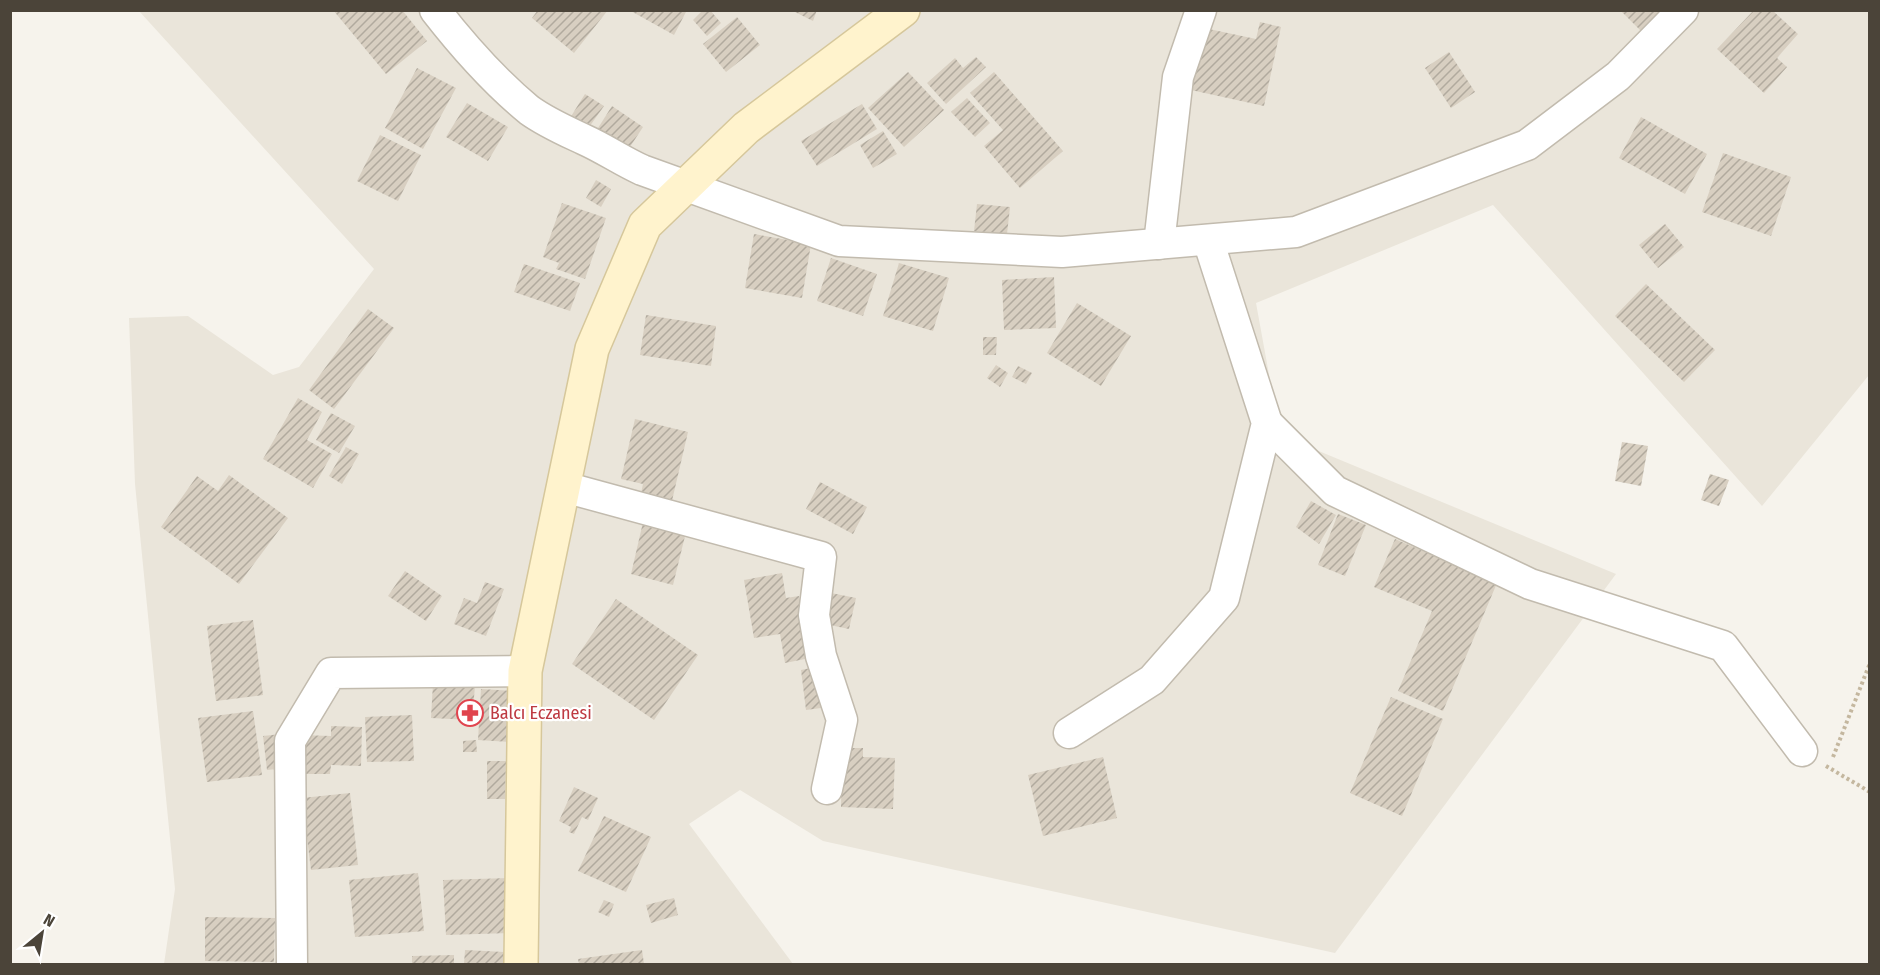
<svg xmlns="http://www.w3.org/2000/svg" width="1880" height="975" font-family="'Fira Sans Condensed',sans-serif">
	<defs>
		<pattern id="building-hatch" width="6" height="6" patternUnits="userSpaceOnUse" patternTransform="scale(1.5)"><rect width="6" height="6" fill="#d8cfc1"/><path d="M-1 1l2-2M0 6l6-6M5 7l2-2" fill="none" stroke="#b1aa9e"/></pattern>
	</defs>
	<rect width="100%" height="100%" fill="#f6f3ec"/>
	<!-- residential -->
	<polygon fill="#eae5da" points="139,11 1869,11 1869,375 1762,506 1493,205 1256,303 1280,435 1616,574 1335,953 823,841 740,790 689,824 793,964 164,964 175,889 135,484 129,318 188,316 273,375 299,367 374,269"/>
	<!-- building -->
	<g fill="url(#building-hatch)">
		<polygon points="333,10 402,10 427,41 386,74"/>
		<polygon points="538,10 608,10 574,53 532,18"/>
		<polygon points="629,10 687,10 674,35"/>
		<polygon points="703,10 710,10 721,23 707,36 693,20"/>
		<polygon points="791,10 817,10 813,21"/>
		<polygon points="1620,10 1671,10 1646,36"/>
		<polygon points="1754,10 1772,10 1798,34 1777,58 1787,67 1764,93 1717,49"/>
		<polygon points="737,17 760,45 726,72 703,44"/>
		<polygon points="1260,22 1281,27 1264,106 1191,90 1204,28 1256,39"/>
		<polygon points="1449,52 1475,92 1451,108 1425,68"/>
		<polygon points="976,57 986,67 946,104 927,83 955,58 963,68"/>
		<polygon points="417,68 456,88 423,149 385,128"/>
		<polygon points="908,72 944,110 904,147 868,108"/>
		<polygon points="994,72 1063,151 1020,188 984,146 1003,130 970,93"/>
		<polygon points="585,94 604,106 587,130 570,118"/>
		<polygon points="967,98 990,123 975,137 951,112"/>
		<polygon points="467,103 508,127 488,161 446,137"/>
		<polygon points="862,104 877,129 817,166 801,141"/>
		<polygon points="612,106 643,127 624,156 593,136"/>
		<polygon points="1641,117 1707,154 1685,194 1619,158"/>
		<polygon points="883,131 897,154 873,168 860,145"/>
		<polygon points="380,135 421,155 398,201 357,181"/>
		<polygon points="1723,153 1791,177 1771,236 1702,212"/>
		<polygon points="596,180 611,189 601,207 586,198"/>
		<polygon points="562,203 606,218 585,279 556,269 559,263 543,257"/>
		<polygon points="977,204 1010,207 1007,234 974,231"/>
		<polygon points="1665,224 1684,247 1658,268 1639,245"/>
		<polygon points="754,234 811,244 802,298 745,288"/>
		<polygon points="831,258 877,274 863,316 817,301"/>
		<polygon points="899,263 949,278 933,331 883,316"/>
		<polygon points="524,264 580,283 570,311 514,292"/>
		<polygon points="1054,277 1056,328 1004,330 1002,280"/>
		<polygon points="1646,284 1715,350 1684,382 1615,316"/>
		<polygon points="1077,303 1131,336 1101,386 1047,353"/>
		<polygon points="368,309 394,328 334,409 309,390"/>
		<polygon points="646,315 716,326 711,366 640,355"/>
		<polygon points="983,337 997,337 996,355 983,355"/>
		<polygon points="996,365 1008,373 1000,387 987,378"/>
		<polygon points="1018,366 1032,373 1026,384 1012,377"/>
		<polygon points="298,398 322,412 307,440 332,454 313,488 263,459"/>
		<polygon points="331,413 355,426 339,453 316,440"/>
		<polygon points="635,419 688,432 671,505 640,498 643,484 621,479"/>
		<polygon points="1622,442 1648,446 1641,486 1615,481"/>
		<polygon points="346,447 359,454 342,484 329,476"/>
		<polygon points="1710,474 1729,480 1719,506 1701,500"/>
		<polygon points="229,475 288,518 239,584 161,527 197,476 218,491"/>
		<polygon points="820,482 867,507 853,534 806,509"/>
		<polygon points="1311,501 1336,515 1319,544 1296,527"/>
		<polygon points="1338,514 1366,525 1345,576 1318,565"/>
		<polygon points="644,518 687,528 673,585 631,574"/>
		<polygon points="1395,539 1497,583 1443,711 1398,691 1432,611 1374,587"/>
		<polygon points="405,571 442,596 426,621 388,596"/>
		<polygon points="782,573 786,598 799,596 810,658 785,663 780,634 754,638 744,580"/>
		<polygon points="485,582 504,589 486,636 454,624 464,598 477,603"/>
		<polygon points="826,592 856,598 849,629 820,623"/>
		<polygon points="616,599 698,655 654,720 572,664"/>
		<polygon points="253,620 263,695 216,701 207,626"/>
		<polygon points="816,667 821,708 806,710 801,670"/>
		<polygon points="433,683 475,686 472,720 431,718"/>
		<polygon points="481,689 514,691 511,742 478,740"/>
		<polygon points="1391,697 1443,719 1402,816 1350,793"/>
		<polygon points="253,711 262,775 207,782 198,718"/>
		<polygon points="412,715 414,761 367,762 365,717"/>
		<polygon points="331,726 362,727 361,766 331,765 330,774 300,774 301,735 331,736"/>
		<polygon points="281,734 285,768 267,770 263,736"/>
		<polygon points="476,740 477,752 463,752 463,741"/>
		<polygon points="842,748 863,748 863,757 895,758 893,809 841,807"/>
		<polygon points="1103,757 1117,818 1043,836 1028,775"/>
		<polygon points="487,761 506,761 505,799 487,799"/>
		<polygon points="574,787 598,798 588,820 582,817 574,834 569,832 571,827 559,821"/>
		<polygon points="350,793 358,865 311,870 302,798"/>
		<polygon points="604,816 651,837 626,892 578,871"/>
		<polygon points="418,873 424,931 355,937 349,880"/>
		<polygon points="509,878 512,933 446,935 443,880"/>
		<polygon points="674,898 678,915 651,923 646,905"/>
		<polygon points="604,900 614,904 609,917 598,912"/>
		<polygon points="205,917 275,918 274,962 205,961"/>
		<polygon points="465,950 504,952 504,964 464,964"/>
		<polygon points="642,950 644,964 579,964 578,959"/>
		<polygon points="454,955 454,964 412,964 412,956"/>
	</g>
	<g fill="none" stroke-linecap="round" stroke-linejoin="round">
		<defs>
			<g id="minor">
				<path d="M435 10C463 46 494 81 529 110 547 123 566 131 585 140 605 149 622 161 642 170L839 241 1062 252 1296 232 1527 145 1618 76 1683 10"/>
				<polyline points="1159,244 1178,77 1201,10"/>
				<polyline points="1267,423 1335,491 1530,584 1723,646 1802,751"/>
				<polyline points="564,487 821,557 814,615 821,656 842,720 827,789"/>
				<polyline points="1069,733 1152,680 1224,598 1267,423 1208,240"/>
				<polyline points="292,964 290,741 331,673 525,671"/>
			</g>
			<polyline id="secondary" points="521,964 525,671 592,349 645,225 746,128 903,10"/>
		</defs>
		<!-- minor casing -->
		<use href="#minor" stroke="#c2bbae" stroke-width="33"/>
		<!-- secondary casing -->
		<use href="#secondary" stroke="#d6c79b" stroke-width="36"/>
		<!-- path -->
		<g stroke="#c4b79f" stroke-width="4" stroke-dasharray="3 3" stroke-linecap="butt">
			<polyline points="1833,757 1870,663"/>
			<polyline points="1826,766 1870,792"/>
		</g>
		<!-- minor -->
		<use href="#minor" stroke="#fff" stroke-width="30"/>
		<!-- secondary -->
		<use href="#secondary" stroke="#fff3cd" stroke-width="33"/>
	</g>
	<!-- icons -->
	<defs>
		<symbol id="pharmacy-ring" viewBox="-11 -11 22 22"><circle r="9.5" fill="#fff" stroke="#e0444e" stroke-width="1.5"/><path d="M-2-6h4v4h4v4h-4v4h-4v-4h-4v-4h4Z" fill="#e0444e"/></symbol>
	</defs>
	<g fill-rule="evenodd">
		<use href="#pharmacy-ring" x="455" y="698" width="30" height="30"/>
	</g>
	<g text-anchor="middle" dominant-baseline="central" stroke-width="4.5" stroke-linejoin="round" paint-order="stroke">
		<!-- health labels -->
		<g font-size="18" fill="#be3a42" stroke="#fff" text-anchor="start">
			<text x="490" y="713">Balcı Eczanesi</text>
		</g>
	</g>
	<!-- border -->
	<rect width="1880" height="975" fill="none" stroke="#4b4439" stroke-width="24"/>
	<!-- north arrow -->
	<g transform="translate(42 933) rotate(30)" stroke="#ffffff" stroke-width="4.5" paint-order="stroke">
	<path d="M0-4.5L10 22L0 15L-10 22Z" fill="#4b4439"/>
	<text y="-9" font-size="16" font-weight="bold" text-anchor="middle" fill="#4b4439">N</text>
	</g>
</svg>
